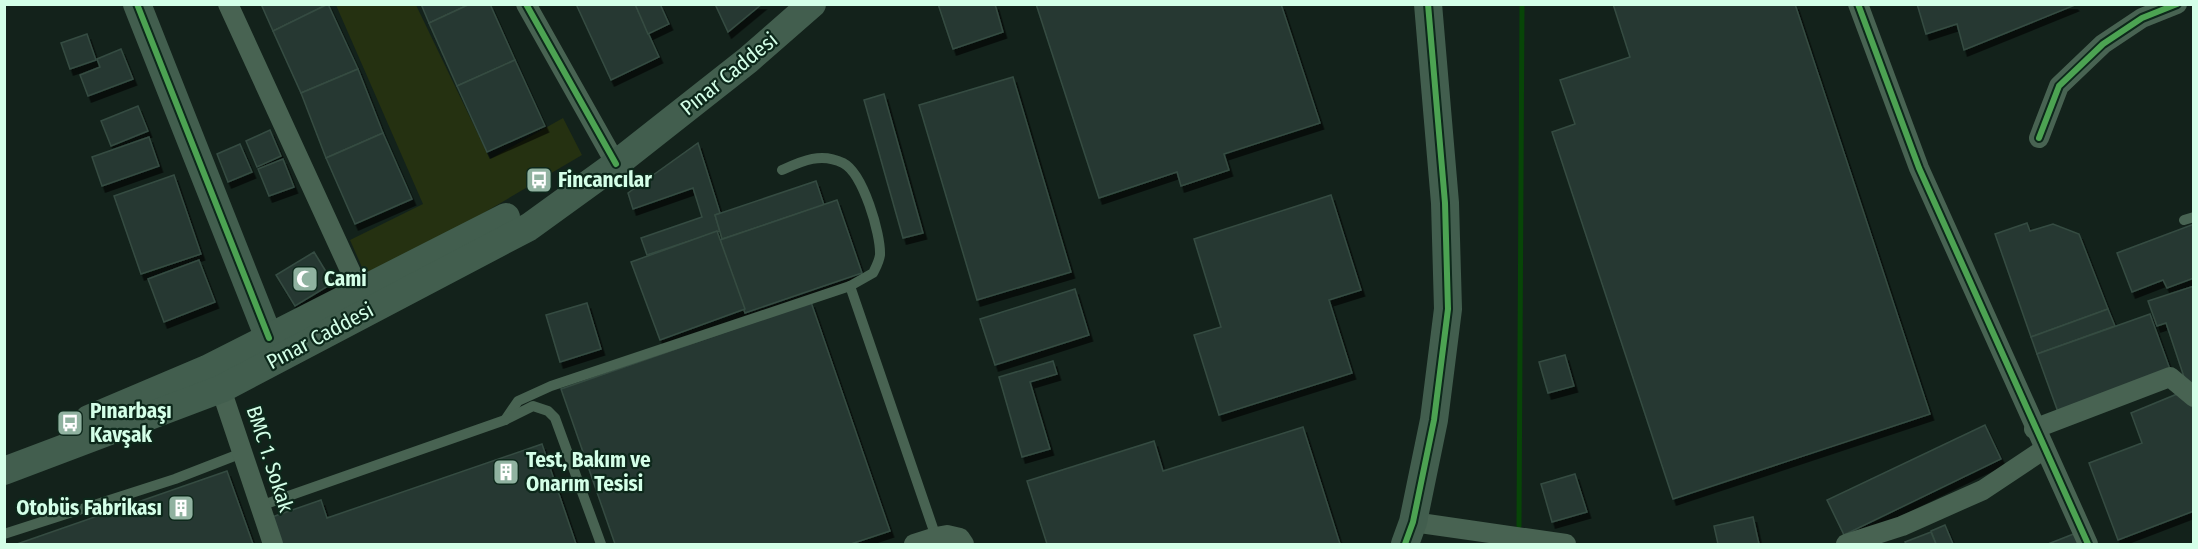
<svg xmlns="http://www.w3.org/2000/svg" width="2198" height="549" font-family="'Fira Sans Condensed',sans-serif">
	<defs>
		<filter id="shadow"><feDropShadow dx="3.5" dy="6" stdDeviation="0" flood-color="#0009"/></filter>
	</defs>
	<rect width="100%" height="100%" fill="#13221b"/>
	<!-- green -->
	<polygon fill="#253111" points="336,5 416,5 490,159 563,118 582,155 368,281 350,240 423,204"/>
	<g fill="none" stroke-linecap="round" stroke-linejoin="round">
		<!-- stream -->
		<polyline stroke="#074507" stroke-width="5" points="1519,526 1522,4"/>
	</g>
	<!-- building -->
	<g fill="#283932" stroke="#354c42" stroke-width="1.5" filter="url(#shadow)">
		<polygon points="261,4 328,4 273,31"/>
		<polygon points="328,4 358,69 301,93 273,31"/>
		<polygon points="421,4 470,4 429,23"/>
		<polygon points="470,4 490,4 515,60 457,86 429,23"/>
		<polygon points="576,4 635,4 659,57 611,80"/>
		<polygon points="635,4 660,4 669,24 648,34"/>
		<polygon points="715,4 762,4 728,32"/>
		<polygon points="938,4 995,4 1003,32 953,49"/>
		<polygon points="1036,4 1281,4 1320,123 1224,154 1229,170 1181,186 1177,172 1099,198"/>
		<polygon points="1613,4 1795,4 1930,414 1673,499 1552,132 1575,124 1560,80 1630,57"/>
		<polygon points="1917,4 2074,4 2075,5 1964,50 1957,24 1926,34"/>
		<polygon points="87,34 96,60 70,69 61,43"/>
		<polygon points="121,49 133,79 88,96 80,75 100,67 97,59"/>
		<polygon points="515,60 545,126 487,152 457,86"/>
		<polygon points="358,69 383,133 326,158 301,93"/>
		<polygon points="1013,77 1071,272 977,300 919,105"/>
		<polygon points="884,94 923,233 903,238 864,100"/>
		<polygon points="138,106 148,131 111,146 101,121"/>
		<polygon points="270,130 281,156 257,167 246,141"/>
		<polygon points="383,133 412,199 355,224 326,158"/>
		<polygon points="149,137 159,166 102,186 92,157"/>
		<polygon points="698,143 720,213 715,215 720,231 647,255 641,238 702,217 693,188 633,209 628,193"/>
		<polygon points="240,144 252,172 228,182 217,154"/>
		<polygon points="283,159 294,187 269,196 258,169"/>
		<polygon points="174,175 201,254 141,274 114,196"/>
		<polygon points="816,181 824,205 722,239 715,215"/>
		<polygon points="1331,195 1361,290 1329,300 1352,373 1219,415 1194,335 1221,327 1194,239"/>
		<polygon points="837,200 862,273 745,313 720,240"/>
		<polygon points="2027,223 2030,231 2053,224 2079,234 2108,309 2031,337 1995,234"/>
		<polygon points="2194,224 2194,278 2167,288 2163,280 2132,292 2117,253"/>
		<polygon points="717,231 745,309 660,340 631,262"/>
		<polygon points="314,252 333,283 295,306 276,275"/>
		<polygon points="199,260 215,302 164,322 148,279"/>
		<polygon points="2194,286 2194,387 2188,389 2166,323 2157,326 2148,301"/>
		<polygon points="1075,289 1089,335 995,365 980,319"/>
		<polygon points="811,302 890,531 851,544 615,544 561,389"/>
		<polygon points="587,303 601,349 560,362 546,315"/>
		<polygon points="2108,309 2115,326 2037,354 2031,337"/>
		<polygon points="2150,314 2171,372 2058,412 2037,354"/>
		<polygon points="1565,355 1574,386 1548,393 1539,362"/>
		<polygon points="1053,361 1057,374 1030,382 1050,449 1022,457 999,377"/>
		<polygon points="2182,392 2194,405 2194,511 2118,540 2089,463 2142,443 2131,413"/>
		<polygon points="1985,425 2001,459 1844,535 1827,500"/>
		<polygon points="1303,427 1340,544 1047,544 1027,481 1154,441 1163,471"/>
		<polygon points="542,444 576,544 282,544 272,517 321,500 327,518"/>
		<polygon points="227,471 253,544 17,544"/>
		<polygon points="1575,474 1587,512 1552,522 1541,484"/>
		<polygon points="1753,517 1759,544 1718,544 1714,526"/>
		<polygon points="1945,525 1953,544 1936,544 1931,531"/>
		<polygon points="1931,532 1936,544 1906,544 1905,542"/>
		<polygon points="2076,533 2081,544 2048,544"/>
	</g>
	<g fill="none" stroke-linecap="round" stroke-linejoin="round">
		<!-- lane -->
		<g stroke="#486352" stroke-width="10">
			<polyline points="2184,220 2194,217"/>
			<polyline points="850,286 936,537"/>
			<path d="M505 420 518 401 551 386 850 286 873 273C876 267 879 262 880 255 881 234 863 173 843 163 821 152 802 161 782 170"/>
			<polyline points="260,506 505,420 533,406 548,411 555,418 601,544"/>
			<polyline points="4,534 175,479 242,453"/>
		</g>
		<!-- street -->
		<g stroke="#486352" stroke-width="20">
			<polyline points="228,4 360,292"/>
			<polyline points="526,4 616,164"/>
			<polyline points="1858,4 1919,168 2088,544"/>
			<polyline points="2039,138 2059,86 2103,44 2142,18 2177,4"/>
			<polyline points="221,389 273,544"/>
			<polyline points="2034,429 2170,377 2194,397"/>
			<polyline points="1413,522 1566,544"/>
			<polyline points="914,544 936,537 947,535 960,538 964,544"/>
			<polyline points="1846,544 1902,526 1983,490 2043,450"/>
		</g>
		<!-- secondary -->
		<g stroke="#425e4e" stroke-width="28">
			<polyline points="137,4 269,338"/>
			<polyline points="89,419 207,369 506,217"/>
			<polyline points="4,471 221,389 529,227 616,164 748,60 812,4"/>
			<polyline points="1405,544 1413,522 1434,420 1448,309 1445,203 1428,4"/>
		</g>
		<defs>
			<g id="cycleway">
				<polyline points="137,4 269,338"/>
				<polyline points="526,4 616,164"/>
				<polyline points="1858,4 1919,168 2088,544"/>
				<polyline points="2039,138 2059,86 2103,44 2142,18 2177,4"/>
				<polyline points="1405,544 1413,522 1434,420 1448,309 1445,203 1428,4"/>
			</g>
		</defs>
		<!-- cycleway casing -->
		<use href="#cycleway" stroke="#0d281b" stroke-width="10"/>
		<!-- cycleway -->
		<use href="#cycleway" stroke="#4ca352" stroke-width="6"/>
	</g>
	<!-- icons -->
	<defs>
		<symbol id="bus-square" viewBox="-11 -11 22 22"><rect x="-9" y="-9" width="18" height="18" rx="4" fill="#90b2a0" stroke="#0d281b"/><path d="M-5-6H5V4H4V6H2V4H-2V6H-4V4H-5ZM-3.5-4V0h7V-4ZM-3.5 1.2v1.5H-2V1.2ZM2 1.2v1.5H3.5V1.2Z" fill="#fff"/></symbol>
		<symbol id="mosque-square" viewBox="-11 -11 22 22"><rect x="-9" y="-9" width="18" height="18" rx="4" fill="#90b2a0" stroke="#0d281b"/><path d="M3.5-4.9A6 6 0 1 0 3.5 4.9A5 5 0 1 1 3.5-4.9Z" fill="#fff"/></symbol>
		<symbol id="building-square" viewBox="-11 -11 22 22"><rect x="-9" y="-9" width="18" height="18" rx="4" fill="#90b2a0" stroke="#0d281b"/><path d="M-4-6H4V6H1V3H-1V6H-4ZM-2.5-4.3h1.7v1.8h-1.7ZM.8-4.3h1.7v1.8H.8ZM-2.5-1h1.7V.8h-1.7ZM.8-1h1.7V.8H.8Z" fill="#fff"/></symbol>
	</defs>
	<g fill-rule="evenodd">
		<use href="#bus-square" x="524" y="165" width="30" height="30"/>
		<use href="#mosque-square" x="290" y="264" width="30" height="30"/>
		<use href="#bus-square" x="55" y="408" width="30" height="30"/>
		<use href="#building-square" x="491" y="457" width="30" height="30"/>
		<use href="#building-square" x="166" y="493" width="30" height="30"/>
	</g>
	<g text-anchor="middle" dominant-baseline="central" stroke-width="4.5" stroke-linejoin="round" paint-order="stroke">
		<!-- street labels -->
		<g font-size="21" fill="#d4ffe8" stroke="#0d281b">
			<text transform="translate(729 74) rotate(-39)">Pınar Caddesi</text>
			<text transform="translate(320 336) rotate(-28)">Pınar Caddesi</text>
			<text transform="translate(270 459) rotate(72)">BMC 1. Sokak</text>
		</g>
		<!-- poi labels -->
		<g font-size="21" font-weight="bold" fill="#d4ffe8" stroke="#0d281b" text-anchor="start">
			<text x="558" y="180">Fincancılar</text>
			<text x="324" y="279">Cami</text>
			<text x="90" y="411">Pınarbaşı<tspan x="90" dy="24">Kavşak</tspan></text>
			<text x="526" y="460">Test, Bakım ve<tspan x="526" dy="24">Onarım Tesisi</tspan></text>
			<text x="162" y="508" text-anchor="end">Otobüs Fabrikası</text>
		</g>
	</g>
	<!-- border -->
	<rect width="2198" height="549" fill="none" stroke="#d4ffe8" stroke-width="12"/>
</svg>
